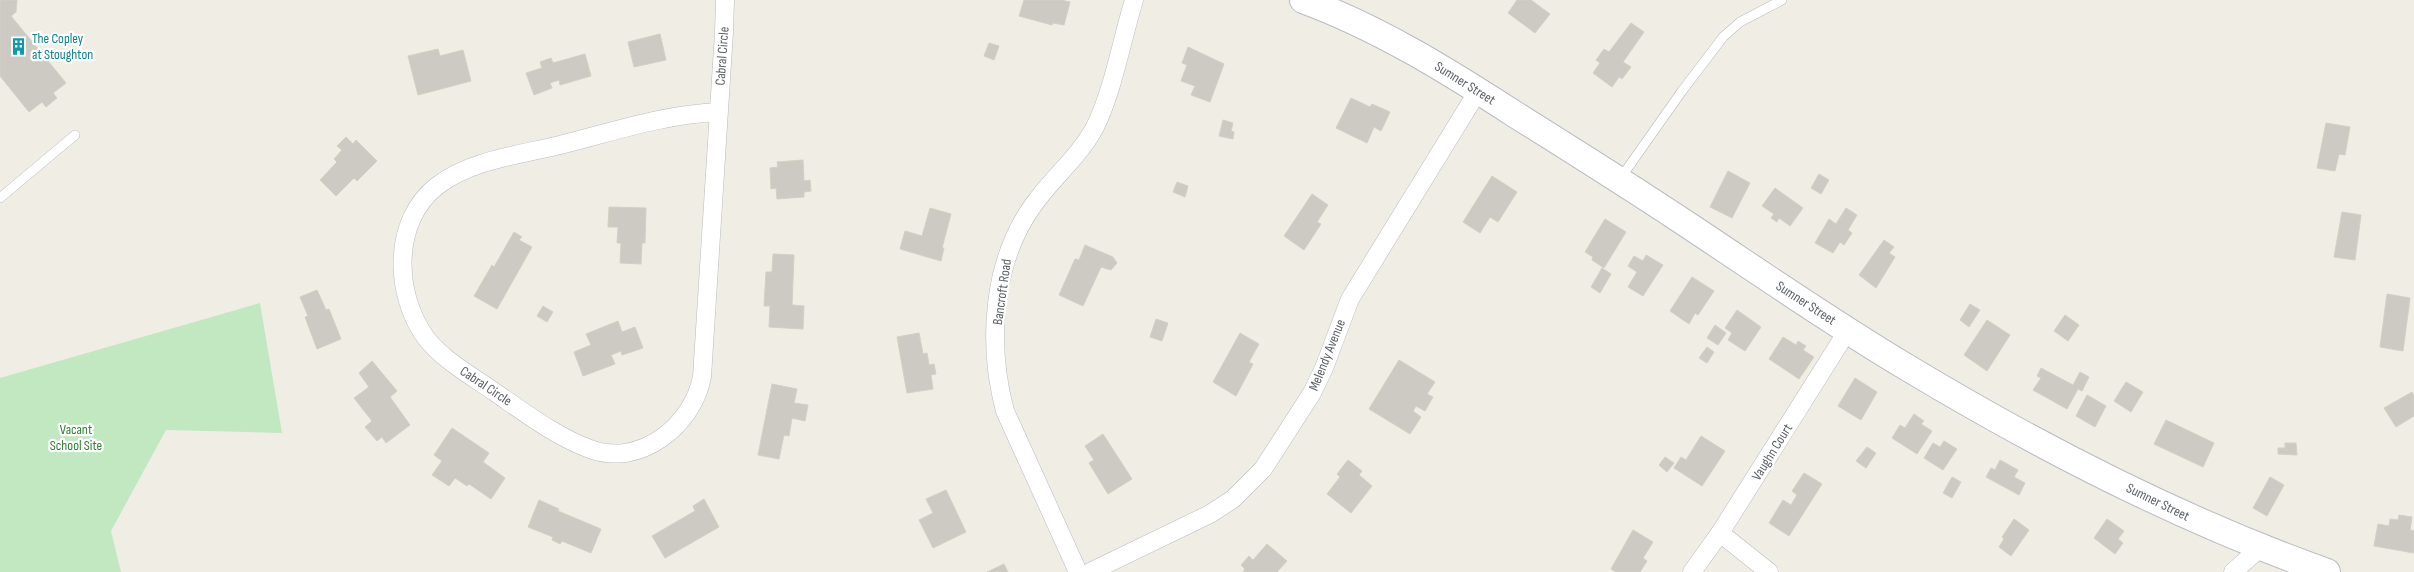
<svg xmlns="http://www.w3.org/2000/svg" width="2414" height="572" font-family="'Sofia Sans Condensed',sans-serif">
	<rect width="100%" height="100%" fill="#f0ede5"/>
	<!-- green -->
	<polygon fill="#c1e8c0" points="260,303 282,433 166,430 111,531 121,572 0,572 0,378"/>
	<!-- building -->
	<g fill="#cdcac4" stroke="#d5cfc3">
		<polygon points="0,0 17,0 16,12 11,16 66,83 53,93 57,98 46,107 42,102 29,112 0,76"/>
		<polygon points="1024,0 1061,0 1070,2 1064,25 1053,23 1052,25 1019,16"/>
		<polygon points="1517,0 1531,0 1550,14 1535,33 1508,13"/>
		<polygon points="1631,23 1644,32 1623,62 1631,67 1622,79 1619,77 1612,87 1593,73 1600,63 1596,60 1604,49 1609,52"/>
		<polygon points="660,34 666,60 634,67 628,42"/>
		<polygon points="989,43 999,46 994,60 984,56"/>
		<polygon points="1188,47 1224,64 1210,102 1191,95 1195,86 1181,81 1187,65 1182,63"/>
		<polygon points="438,49 440,56 463,50 471,81 418,95 408,56"/>
		<polygon points="585,54 591,76 560,85 559,80 550,83 552,88 534,95 526,73 542,68 540,62 551,58 553,63"/>
		<polygon points="1351,98 1370,107 1372,104 1390,112 1381,131 1374,127 1367,143 1336,128"/>
		<polygon points="1223,120 1233,123 1231,131 1234,132 1233,139 1219,136"/>
		<polygon points="2326,123 2350,127 2345,155 2339,154 2335,171 2317,168"/>
		<polygon points="346,137 353,144 356,140 377,161 357,181 354,178 336,196 320,180 337,162 334,159 342,150 337,146"/>
		<polygon points="803,160 804,181 810,180 811,191 804,192 804,197 777,199 776,188 771,189 770,168 778,167 777,162"/>
		<polygon points="1728,171 1750,183 1732,218 1710,207"/>
		<polygon points="1819,174 1829,180 1821,194 1811,188"/>
		<polygon points="1492,176 1517,192 1498,222 1490,217 1480,233 1463,222"/>
		<polygon points="1177,182 1188,186 1185,197 1173,192"/>
		<polygon points="1775,188 1803,208 1790,226 1779,218 1777,222 1771,218 1774,214 1762,206"/>
		<polygon points="1312,194 1328,205 1317,222 1321,224 1304,250 1284,236"/>
		<polygon points="609,207 646,208 645,243 642,243 641,264 620,263 621,243 617,243 618,227 608,227"/>
		<polygon points="930,208 951,214 942,248 944,248 941,261 900,249 905,231 922,236"/>
		<polygon points="1846,208 1857,215 1848,230 1852,233 1844,245 1840,242 1833,253 1815,243 1829,219 1836,224"/>
		<polygon points="2342,212 2361,215 2355,260 2334,257"/>
		<polygon points="1605,219 1626,232 1604,268 1592,260 1593,257 1585,252"/>
		<polygon points="514,232 522,237 519,240 532,247 497,309 474,296 492,265 494,267"/>
		<polygon points="1884,240 1894,247 1889,253 1895,257 1876,288 1859,275"/>
		<polygon points="1085,245 1113,257 1117,263 1111,270 1101,267 1083,306 1059,295 1075,259 1079,260"/>
		<polygon points="773,254 794,255 792,305 804,306 803,329 769,327 770,306 764,306 766,272 772,272"/>
		<polygon points="1646,255 1663,265 1643,296 1628,287 1637,272 1628,266 1634,256 1643,261"/>
		<polygon points="1602,268 1611,274 1600,293 1591,287"/>
		<polygon points="1692,277 1714,291 1698,315 1695,313 1689,324 1670,311"/>
		<polygon points="317,290 326,310 329,309 341,339 317,349 305,317 308,316 300,297"/>
		<polygon points="2387,294 2410,298 2403,351 2380,347"/>
		<polygon points="1970,304 1980,310 1969,327 1960,320"/>
		<polygon points="543,306 553,312 547,322 537,316"/>
		<polygon points="1737,310 1761,327 1745,351 1728,340 1732,333 1725,328"/>
		<polygon points="2065,315 2079,325 2068,341 2054,331"/>
		<polygon points="1156,319 1168,323 1162,341 1150,337"/>
		<polygon points="1987,320 2010,335 1987,371 1964,355"/>
		<polygon points="618,321 622,332 635,327 643,348 622,355 621,351 611,355 615,364 583,376 574,352 591,345 586,334"/>
		<polygon points="1715,325 1726,333 1718,345 1707,338"/>
		<polygon points="919,333 923,354 927,353 929,365 934,364 936,374 931,375 933,389 907,393 897,337"/>
		<polygon points="1240,333 1259,344 1249,362 1253,364 1236,396 1213,382"/>
		<polygon points="1783,337 1796,345 1798,341 1806,346 1803,350 1814,357 1799,379 1769,359"/>
		<polygon points="1707,347 1714,352 1707,363 1699,358"/>
		<polygon points="1399,360 1435,382 1427,394 1433,397 1425,411 1416,406 1413,411 1421,417 1410,434 1369,409"/>
		<polygon points="372,361 397,391 390,397 410,425 386,443 382,437 377,441 365,427 372,421 354,398 369,387 359,373"/>
		<polygon points="2041,368 2073,385 2080,372 2089,377 2082,391 2078,389 2067,409 2033,390 2041,378 2037,376"/>
		<polygon points="1855,378 1877,392 1861,420 1838,406"/>
		<polygon points="2126,382 2143,392 2131,412 2114,401"/>
		<polygon points="772,384 797,389 794,403 808,405 805,421 792,418 789,436 784,435 779,459 758,455"/>
		<polygon points="2412,392 2414,396 2414,416 2396,427 2384,408"/>
		<polygon points="2087,395 2106,406 2095,427 2076,416"/>
		<polygon points="1914,414 1924,421 1921,424 1932,431 1917,454 1892,438 1900,425 1905,428"/>
		<polygon points="2166,420 2214,443 2203,467 2154,444"/>
		<polygon points="452,428 489,453 483,462 505,478 491,499 469,484 467,486 455,478 449,486 432,475 442,461 434,455"/>
		<polygon points="1103,434 1132,479 1108,494 1089,463 1094,460 1085,446"/>
		<polygon points="1701,436 1725,451 1702,486 1674,468 1681,457 1686,460"/>
		<polygon points="1944,441 1957,449 1943,470 1924,458 1933,443 1940,447"/>
		<polygon points="2285,443 2296,443 2297,455 2278,454 2278,448 2285,448"/>
		<polygon points="1867,447 1876,453 1866,468 1856,461"/>
		<polygon points="1665,457 1674,463 1667,472 1659,465"/>
		<polygon points="1348,460 1362,471 1359,475 1372,486 1351,513 1327,494 1340,477 1337,474"/>
		<polygon points="2000,460 2018,470 2014,477 2025,483 2019,495 1986,477 1991,468 1995,470"/>
		<polygon points="1804,473 1822,484 1789,536 1769,523 1783,500 1791,505 1797,495 1792,491"/>
		<polygon points="1952,477 1961,482 1952,498 1943,493"/>
		<polygon points="2270,477 2284,485 2267,516 2253,508"/>
		<polygon points="946,490 966,532 933,548 919,520 933,513 926,499"/>
		<polygon points="704,499 719,527 665,558 652,536 695,511 693,506"/>
		<polygon points="539,500 559,509 558,511 601,529 591,553 562,541 560,544 552,540 553,537 528,527"/>
		<polygon points="2399,515 2412,517 2410,530 2414,531 2414,553 2374,546 2378,524 2389,526 2390,519 2398,520"/>
		<polygon points="2014,519 2029,530 2011,556 1999,547 2004,539 2002,537"/>
		<polygon points="2107,519 2124,531 2118,539 2123,543 2115,554 2094,538"/>
		<polygon points="1633,530 1653,542 1643,558 1647,561 1640,572 1616,572 1611,569"/>
		<polygon points="1267,544 1287,561 1277,572 1243,572 1245,569 1241,565 1249,556 1253,560"/>
		<polygon points="1004,564 1008,572 987,572"/>
	</g>
	<g fill="none" stroke-linecap="round" stroke-linejoin="round">
		<defs>
			<g id="lane">
				<polyline points="1620,179 1682,91 1723,37 1740,22 1782,0"/>
				<polyline points="0,198 75,135"/>
			</g>
			<g id="street">
				<path d="M719 112C664 114 609 133 556 146 517 155 469 161 437 186 392 221 394 294 426 338 444 361 472 376 496 393 525 413 557 437 590 449 640 468 693 425 702 377L724 32 725 0"/>
				<polyline points="1720,533 1769,572"/>
				<path d="M1078 572 1005 411C987 344 992 261 1034 204 1053 177 1079 157 1095 127 1113 91 1122 39 1134 0"/>
				<polyline points="1090,572 1210,514 1233,499 1263,469 1312,393 1324,368 1350,299 1478,91"/>
				<polyline points="1692,572 1720,533 1848,330"/>
				<polyline points="2233,572 2261,547"/>
			</g>
			<path id="secondary" d="M1303 0C1379 28 1448 71 1516 115 1572 150 1629 186 1685 223 1759 272 1832 323 1908 368 2041 448 2181 520 2327 572"/>
		</defs>
		<!-- lane casing -->
		<use href="#lane" stroke="#b7bbbf" stroke-width="10"/>
		<!-- street casing -->
		<use href="#street" stroke="#b7bbbf" stroke-width="19"/>
		<!-- secondary casing -->
		<use href="#secondary" stroke="#b8bcc1" stroke-width="28"/>
		<!-- lane -->
		<use href="#lane" stroke="#fff" stroke-width="9"/>
		<!-- street -->
		<use href="#street" stroke="#fff" stroke-width="18"/>
		<!-- secondary -->
		<use href="#secondary" stroke="#fff" stroke-width="26"/>
	</g>
	<!-- icons -->
	<defs>
		<symbol id="building-bare" viewBox="-9 -9 18 18"><path d="M-4-6H4V6H1V3H-1V6H-4ZM-2.5-4.3h1.7v1.8h-1.7ZM.8-4.3h1.7v1.8H.8ZM-2.5-1h1.7V.8h-1.7ZM.8-1h1.7V.8H.8Z" fill="#0f9aa8" stroke="#fff" stroke-width="2.5" paint-order="stroke"/></symbol>
	</defs>
	<g fill-rule="evenodd">
		<use href="#building-bare" x="6" y="34" width="25" height="25"/>
	</g>
	<g text-anchor="middle" dominant-baseline="central" stroke-width="4.5" stroke-linejoin="round" paint-order="stroke">
		<!-- culture labels -->
		<g font-size="14" fill="#0d838f" stroke="#fff" text-anchor="start">
			<text x="32" y="38">The Copley<tspan x="32" dy="16">at Stoughton</tspan></text>
		</g>
		<!-- street labels -->
		<g font-size="14" fill="#5c6166" stroke="#fff">
			<text transform="translate(722 56) rotate(-86)">Cabral Circle</text>
			<text transform="translate(1465 83) rotate(32)">Sumner Street</text>
			<text transform="translate(1002 292) rotate(-82)">Bancroft Road</text>
			<text transform="translate(1806 303) rotate(33)">Sumner Street</text>
			<text transform="translate(1327 355) rotate(-68)">Melendy Avenue</text>
			<text transform="translate(486 386) rotate(34)">Cabral Circle</text>
			<text transform="translate(1772 452) rotate(-58)">Vaughn Court</text>
			<text transform="translate(2158 502) rotate(26)">Sumner Street</text>
		</g>
		<!-- park labels -->
		<g font-size="14" fill="#308232" stroke="#fff">
			<text x="76" y="429">Vacant<tspan x="76" dy="16">School Site</tspan></text>
		</g>
	</g>
</svg>
